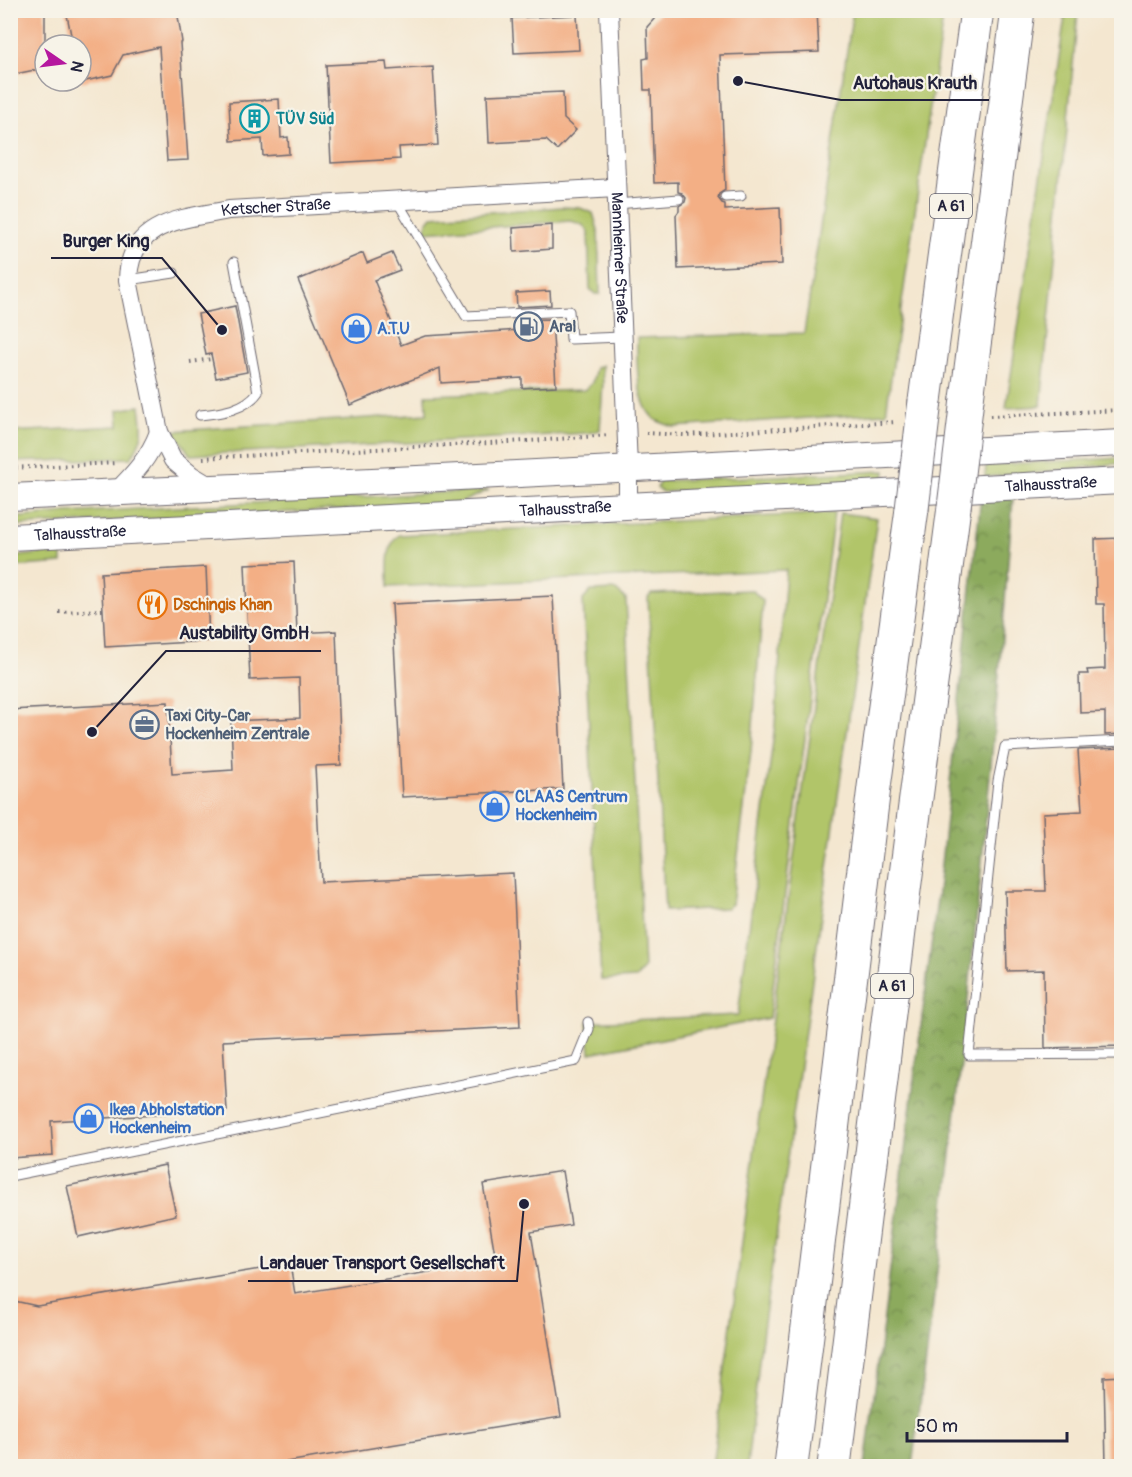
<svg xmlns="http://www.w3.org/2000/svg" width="1132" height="1477" font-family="Pangolin,sans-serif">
	<defs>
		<pattern id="forest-crowns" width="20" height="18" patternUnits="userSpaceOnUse" patternTransform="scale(1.5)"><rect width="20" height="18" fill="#8caa5d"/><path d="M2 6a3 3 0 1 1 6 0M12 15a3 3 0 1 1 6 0" fill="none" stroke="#728a4e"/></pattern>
	</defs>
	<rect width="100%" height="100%" fill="#f7f3e8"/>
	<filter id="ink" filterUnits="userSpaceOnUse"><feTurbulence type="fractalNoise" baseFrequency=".0167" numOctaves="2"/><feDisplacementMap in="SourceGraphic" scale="12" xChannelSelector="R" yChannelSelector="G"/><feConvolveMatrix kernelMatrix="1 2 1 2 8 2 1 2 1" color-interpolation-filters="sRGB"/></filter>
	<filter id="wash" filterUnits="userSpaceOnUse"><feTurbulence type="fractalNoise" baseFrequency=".008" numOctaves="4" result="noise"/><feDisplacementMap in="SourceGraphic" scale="24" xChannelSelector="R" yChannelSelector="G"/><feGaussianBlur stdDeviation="1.35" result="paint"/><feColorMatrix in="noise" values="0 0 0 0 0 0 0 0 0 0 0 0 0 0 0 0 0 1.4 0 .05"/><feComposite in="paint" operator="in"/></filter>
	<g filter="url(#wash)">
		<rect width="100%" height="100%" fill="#f4e7d0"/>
		<!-- grass -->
		<g fill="#b1c569" stroke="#6a7452" stroke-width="1.5">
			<path d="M853 11H944L886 413 674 427C669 425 661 423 656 420 635 404 637 362 637 338L804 333Z"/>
			<polygon points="1066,11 1078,11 1041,406 1006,408"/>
			<path d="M563 207 580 208 593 213 598 230 600 294H595L590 289 588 232C585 224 578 223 570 221L425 232 427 222 432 216Z"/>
			<polygon points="602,365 603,383 600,430 588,433 190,455 174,431 427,414 426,395 584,390 592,383 596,368"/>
			<path d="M140 406C143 429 145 437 131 458L11 462V432L119 426 118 410Z"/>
			<polygon points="1121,458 1121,463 1036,473 985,477 986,465"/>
			<polygon points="885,471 884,482 662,492 657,488 660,481"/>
			<polygon points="489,490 457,504 11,526 11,518 66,513"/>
			<path d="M834 513 769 1018 590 1053 587 1022 738 1015 775 725 786 570 388 587C389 570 384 547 399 535Z"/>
			<polygon points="840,513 877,518 761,1344 747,1466 712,1466"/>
			<polygon points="62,551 62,563 11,567 11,557"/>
			<polygon points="616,590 626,599 644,969 636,978 601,980 583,600 591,591"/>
			<polygon points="752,590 763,601 751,751 732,904 727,908 665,911 648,598 651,594"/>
		</g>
		<!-- forest -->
		<path fill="url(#forest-crowns)" stroke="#57664c" stroke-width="1.5" d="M1014 485C990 813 956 1140 912 1466H865L938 892 982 487Z"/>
		<g id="blocks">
			<!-- building -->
			<g fill="#f3af85">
				<polygon points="10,10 45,10 45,68 10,75"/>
				<polygon points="66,10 177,10 182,42 180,43 188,160 167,161 159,47 123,55 112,75 81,82 81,45 73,45"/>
				<polygon points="662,10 817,10 819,52 720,55 725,190 719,194 718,198 722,203 725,204 725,210 780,207 782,264 678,269 676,215 679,211 679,206 685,202 686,198 682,193 678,192 678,182 654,183 651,90 644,90 643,59 648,58 647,27"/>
				<polygon points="577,15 579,50 514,53 512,18"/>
				<polygon points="386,62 387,70 433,67 438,145 399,147 400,159 331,163 326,65"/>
				<polygon points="563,92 564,119 576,130 557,150 546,140 489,143 487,95"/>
				<polygon points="279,99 281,138 288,137 289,154 263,156 262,139 231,141 229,102"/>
				<polygon points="552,225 552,249 514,252 513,228"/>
				<polygon points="363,253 367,263 392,253 400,270 374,280 401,345 425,336 519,330 518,320 552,319 556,386 522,388 522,378 441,383 440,368 350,405 298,280"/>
				<polygon points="550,291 551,305 517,307 516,293"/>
				<polygon points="235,306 247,372 216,378 211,354 206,355 198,314"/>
				<polygon points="1122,538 1122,734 1105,735 1105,712 1080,713 1079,674 1088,674 1087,670 1105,669 1104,604 1096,604 1095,539"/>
				<polygon points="294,562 297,633 336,631 341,765 315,766 321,882 513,873 520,1027 223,1041 227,1111 51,1121 53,1155 10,1158 10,710 168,702 172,774 233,770 231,721 300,718 299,678 250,680 245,564"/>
				<polygon points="206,567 209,641 105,647 101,573"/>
				<polygon points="553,596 563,789 402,797 392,604"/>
				<polygon points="1122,748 1122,1046 1045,1048 1044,970 1007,971 1005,891 1046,891 1043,813 1082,811 1078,750"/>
				<polygon points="165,1165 176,1215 78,1237 67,1186"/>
				<polygon points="562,1171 571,1225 531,1232 561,1417 256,1467 10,1467 10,1300 37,1306 290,1264 295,1294 496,1261 483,1184"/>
				<polygon points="1122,1376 1122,1465 1106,1465 1104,1377"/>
			</g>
		</g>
	</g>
	<g filter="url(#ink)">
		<use href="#blocks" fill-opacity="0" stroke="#6c676f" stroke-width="1.5"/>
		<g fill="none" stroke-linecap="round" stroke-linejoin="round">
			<defs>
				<g id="lane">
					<polyline points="725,197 741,196"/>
					<polyline points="397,201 466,316 569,311 571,339 622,337"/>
					<polyline points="616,204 679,199"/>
					<polyline points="128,280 174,273"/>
					<path d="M200 415C221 413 245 410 258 392L234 262"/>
					<polyline points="1122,741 1005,747 998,781 969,1055 1122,1054"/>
					<polyline points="10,1176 576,1061 589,1029 588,1022"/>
				</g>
				<g id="street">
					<path id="s1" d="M609 10 628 467V505"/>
					<path id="s2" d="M211 487 191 475 173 460 159 432 128 280C129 221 183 219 229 210L616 188"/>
					<path d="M115 493C135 473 149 458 159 432"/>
				</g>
				<g id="secondary">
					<polyline points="10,497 440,478 1122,443"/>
					<path id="s3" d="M10 537 1122 481"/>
				</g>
				<g id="highway">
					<polyline points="967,399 1018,10"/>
					<polyline points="925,401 977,10"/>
					<polyline points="791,1466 874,787 912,509"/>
					<polyline points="834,1466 904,890 954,507"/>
				</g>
			</defs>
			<!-- lane casing -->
			<use href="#lane" stroke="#6c676f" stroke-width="11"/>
			<!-- street casing -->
			<use href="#street" stroke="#6c676f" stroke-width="20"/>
			<!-- secondary casing -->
			<use href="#secondary" stroke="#6c676f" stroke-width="28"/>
			<!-- highway casing -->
			<use href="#highway" stroke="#6c676f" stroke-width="35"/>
			<!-- path -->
			<g stroke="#6c676f" stroke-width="4" stroke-dasharray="1.5 4.5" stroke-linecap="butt">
				<polyline points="190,362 212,359"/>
				<polyline points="990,416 1122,410"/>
				<polyline points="646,433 684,435 896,422"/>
				<polyline points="203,458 546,440 609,435"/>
				<polyline points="10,468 117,463"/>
				<polyline points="59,612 103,610"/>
			</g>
			<!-- lane -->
			<use href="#lane" stroke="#fff" stroke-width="9"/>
			<!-- street -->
			<use href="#street" stroke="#fff" stroke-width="18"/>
			<!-- secondary -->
			<use href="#secondary" stroke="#fff" stroke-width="26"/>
			<!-- highway -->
			<use href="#highway" stroke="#fff" stroke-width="33"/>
			<defs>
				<polyline id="rail" points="391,1466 395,1466"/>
			</defs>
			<!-- rail casing -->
			<use href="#rail" stroke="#22223b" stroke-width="7"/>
			<!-- rail -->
			<use href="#rail" stroke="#f7f3e8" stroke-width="4.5" stroke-dasharray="14" stroke-linecap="butt"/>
			<defs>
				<g id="highway-bridge">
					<polyline points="954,507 967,399"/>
					<polyline points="912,509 925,401"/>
				</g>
			</defs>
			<!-- highway-bridge casing -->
			<use href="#highway-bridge" stroke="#6c676f" stroke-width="35" stroke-linecap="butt"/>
			<!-- highway-bridge -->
			<use href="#highway-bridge" stroke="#fff" stroke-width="33"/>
		</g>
	</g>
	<!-- icons -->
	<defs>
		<symbol id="building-ring" viewBox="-11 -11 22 22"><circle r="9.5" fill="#f7f3e8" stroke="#0f9aa8" stroke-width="1.5"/><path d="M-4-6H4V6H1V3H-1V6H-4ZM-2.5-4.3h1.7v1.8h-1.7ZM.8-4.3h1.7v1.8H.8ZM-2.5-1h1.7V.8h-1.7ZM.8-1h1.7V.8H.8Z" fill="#0f9aa8"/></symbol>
		<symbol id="fuel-ring" viewBox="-11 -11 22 22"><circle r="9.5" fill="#f7f3e8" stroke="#5c6f8a" stroke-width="1.5"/><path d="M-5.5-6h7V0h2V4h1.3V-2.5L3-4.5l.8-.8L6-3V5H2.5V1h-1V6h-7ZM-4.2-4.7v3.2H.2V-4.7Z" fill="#5c6f8a"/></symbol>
		<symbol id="shop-ring" viewBox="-11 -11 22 22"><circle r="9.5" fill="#f7f3e8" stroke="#3f7fe0" stroke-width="1.5"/><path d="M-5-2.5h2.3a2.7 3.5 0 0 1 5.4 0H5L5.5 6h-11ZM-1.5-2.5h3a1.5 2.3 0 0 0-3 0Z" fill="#3f7fe0"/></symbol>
		<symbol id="restaurant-ring" viewBox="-11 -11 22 22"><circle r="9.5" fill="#f7f3e8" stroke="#e8710a" stroke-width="1.5"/><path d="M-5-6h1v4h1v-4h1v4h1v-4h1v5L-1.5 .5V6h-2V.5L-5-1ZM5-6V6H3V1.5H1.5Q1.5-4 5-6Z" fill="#e8710a"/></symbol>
		<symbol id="office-ring" viewBox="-11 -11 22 22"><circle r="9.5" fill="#f7f3e8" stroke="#5c6f8a" stroke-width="1.5"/><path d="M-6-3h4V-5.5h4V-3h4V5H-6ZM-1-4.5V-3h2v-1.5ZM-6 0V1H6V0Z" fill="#5c6f8a"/></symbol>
	</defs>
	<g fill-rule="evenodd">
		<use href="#building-ring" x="238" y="102" width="33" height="33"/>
		<use href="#fuel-ring" x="512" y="310" width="33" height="33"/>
		<use href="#shop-ring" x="340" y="312" width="33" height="33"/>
		<use href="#restaurant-ring" x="136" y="588" width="33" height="33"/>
		<use href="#office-ring" x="128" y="708" width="33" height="33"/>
		<use href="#shop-ring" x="478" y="790" width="33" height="33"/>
		<use href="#shop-ring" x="72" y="1102" width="33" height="33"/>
	</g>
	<g text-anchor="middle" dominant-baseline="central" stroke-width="4.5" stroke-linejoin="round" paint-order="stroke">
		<!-- shield labels -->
		<g fill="#f7f3e8" stroke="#62616f" stroke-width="1.5">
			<rect x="930" y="194" width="42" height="24" rx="4.5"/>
			<rect x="871" y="974" width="42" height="24" rx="4.5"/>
		</g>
		<g font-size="15" font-weight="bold" fill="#22223b">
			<text x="951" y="206">A 61</text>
			<text x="892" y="986">A 61</text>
		</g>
		<!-- culture labels -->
		<g font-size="16" font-weight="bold" fill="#0d838f" stroke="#f7f3e8" text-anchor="start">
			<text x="276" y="119">TÜV Süd</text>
		</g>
		<!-- street labels -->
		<g font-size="16" fill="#22223b" stroke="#f7f3e8">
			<text stroke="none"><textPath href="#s2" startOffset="417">Ketscher Straße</textPath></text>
			<text stroke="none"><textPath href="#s1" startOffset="248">Mannheimer Straße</textPath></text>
			<text stroke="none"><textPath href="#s3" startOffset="1042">Talhausstraße</textPath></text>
			<text stroke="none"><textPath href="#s3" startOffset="556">Talhausstraße</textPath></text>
			<text stroke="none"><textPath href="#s3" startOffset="70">Talhausstraße</textPath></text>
		</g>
		<!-- service labels -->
		<g font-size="16" font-weight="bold" fill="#4e5e75" stroke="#f7f3e8" text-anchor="start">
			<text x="549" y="327">Aral</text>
			<text x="165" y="716">Taxi City-Car<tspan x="165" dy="18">Hockenheim Zentrale</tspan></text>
		</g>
		<!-- shop labels -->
		<g font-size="16" font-weight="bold" fill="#366cbe" stroke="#f7f3e8" text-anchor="start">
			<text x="377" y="329">A.T.U</text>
			<text x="515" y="797">CLAAS Centrum<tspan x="515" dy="18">Hockenheim</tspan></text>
			<text x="109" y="1110">Ikea Abholstation<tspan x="109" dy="18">Hockenheim</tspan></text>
		</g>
		<!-- food labels -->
		<g font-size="16" font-weight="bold" fill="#c56008" stroke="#f7f3e8" text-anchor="start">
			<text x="173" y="605">Dschingis Khan</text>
		</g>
	</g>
	<!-- callouts -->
	<path fill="none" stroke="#22223b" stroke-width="2" d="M738 81L841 100H989M222 330L162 258H51M92 732L166 651H321M524 1204L517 1281H248"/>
	<g fill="#22223b" stroke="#f7f3e8" stroke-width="2">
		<circle cx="738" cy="81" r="6"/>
		<circle cx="222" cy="330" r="6"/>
		<circle cx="92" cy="732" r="6"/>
		<circle cx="524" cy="1204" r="6"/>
	</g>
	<g font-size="18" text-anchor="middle" font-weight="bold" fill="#22223b" stroke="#f7f3e8" stroke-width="4.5" stroke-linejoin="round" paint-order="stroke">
		<text x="915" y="89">Autohaus Krauth</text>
		<text x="106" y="247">Burger King</text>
		<text x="244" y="639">Austability GmbH</text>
		<text x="382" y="1269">Landauer Transport Gesellschaft</text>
	</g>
	<!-- margin -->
	<rect width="1132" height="1477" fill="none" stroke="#f7f3e8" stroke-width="36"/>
	<!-- north arrow -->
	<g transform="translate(63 63) rotate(104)"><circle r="28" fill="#f7f3e8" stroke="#a29fa3" stroke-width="1.5"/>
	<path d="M0-4.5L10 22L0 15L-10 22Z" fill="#b5179e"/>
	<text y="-9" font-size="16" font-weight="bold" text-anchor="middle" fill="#22223b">N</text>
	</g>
	<!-- scale -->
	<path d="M907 1432v9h160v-9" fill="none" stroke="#22223b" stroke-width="3"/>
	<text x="916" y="1432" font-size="18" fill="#22223b" stroke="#f7f3e8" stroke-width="4.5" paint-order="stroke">50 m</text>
</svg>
